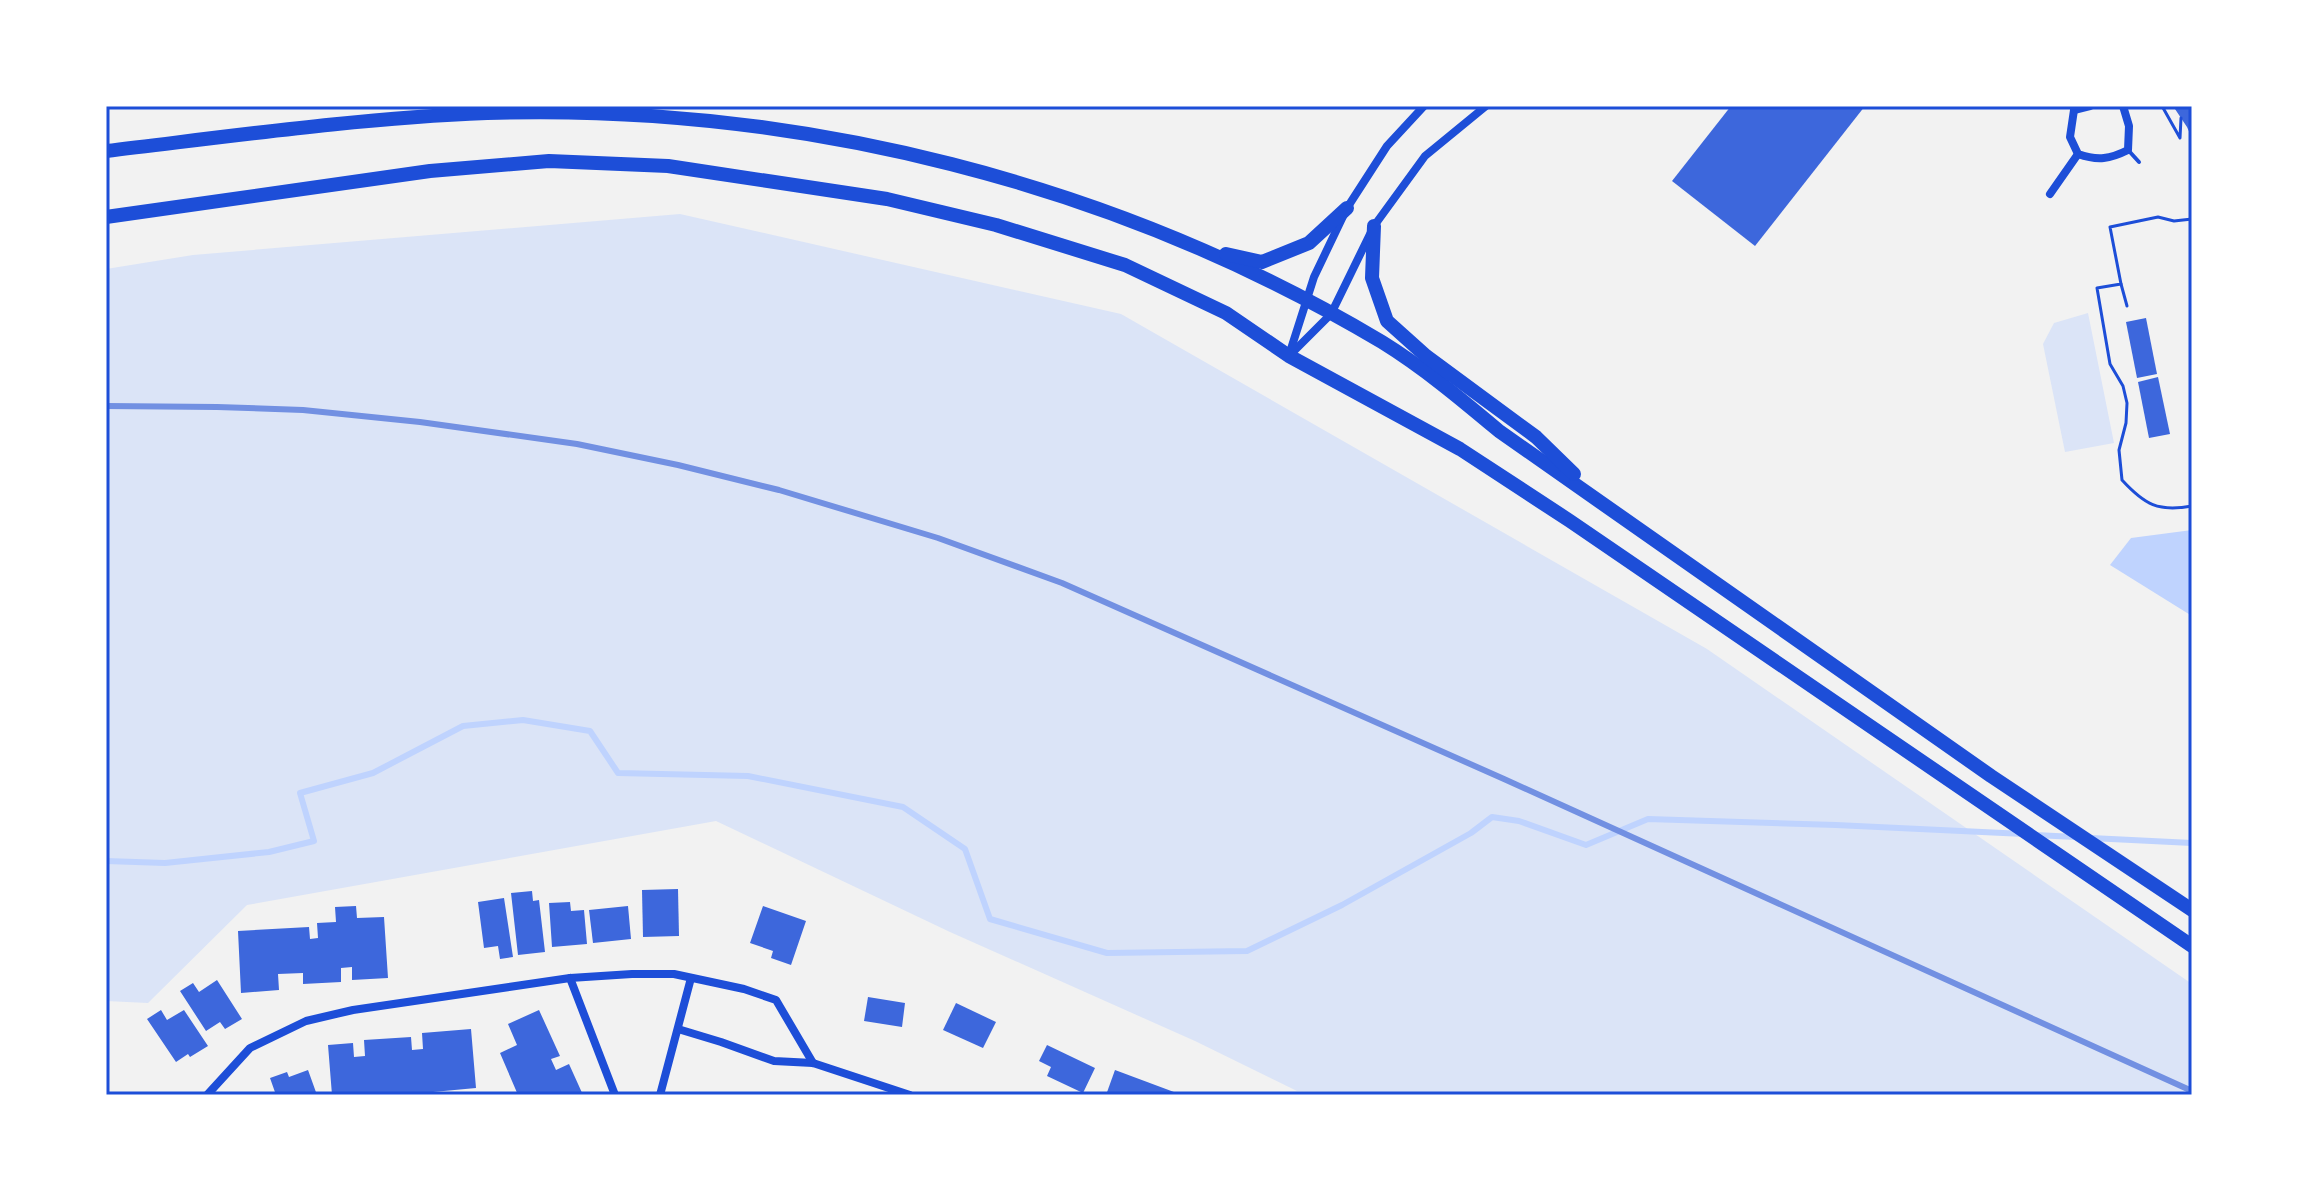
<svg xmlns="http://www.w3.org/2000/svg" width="2298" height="1201" font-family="Helvetica,sans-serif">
	<rect width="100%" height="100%" fill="#f2f2f2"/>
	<!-- green -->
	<g fill="#dbe4f7">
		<polygon points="680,214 1121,314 1707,649 2192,984 2192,1095 1606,1095 1297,1091 1195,1041 950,932 716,821 247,905 148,1003 106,1001 106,269 193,255"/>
		<polygon points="2088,313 2114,443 2065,452 2043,344 2054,323"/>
	</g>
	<!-- water -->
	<polygon fill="#bfd3fe" points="2192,530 2192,616 2110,565 2131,538"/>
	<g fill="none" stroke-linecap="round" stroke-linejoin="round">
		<!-- stream -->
		<g stroke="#bfd3fe" stroke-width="6">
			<polyline points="2035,835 2076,837"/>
			<polyline points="2091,838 2192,843"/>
			<polyline points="106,861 165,863 269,852 314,841 300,793 373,773 463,726 523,720 590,731 618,773 748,776 903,807 965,849 990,919 1107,953 1247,951 1342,905 1471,833 1492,817 1519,821 1586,845 1648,819 1836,825 2024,834"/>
		</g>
	</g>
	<!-- building -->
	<g fill="#3d67dc">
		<polygon points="1731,106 1865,106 1755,246 1672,181"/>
		<polygon points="2173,106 2192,106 2192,138 2187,127"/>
		<polygon points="2146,318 2157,374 2137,378 2126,322"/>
		<polygon points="2158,377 2170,434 2149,438 2138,382"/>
		<polygon points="678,889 679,936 643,937 642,890"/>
		<polygon points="532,891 533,901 539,900 545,952 518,955 511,893"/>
		<polygon points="504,898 513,957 500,959 498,946 484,948 478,902"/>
		<polygon points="570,902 571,911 584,910 587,944 552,947 549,903"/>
		<polygon points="356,906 357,918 384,917 388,978 352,980 352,967 341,968 341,982 303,984 303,973 278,974 279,990 241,993 238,931 309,927 310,939 318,938 317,923 336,922 335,907"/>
		<polygon points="628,906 631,939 593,943 589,910"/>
		<polygon points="763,906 806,921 791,965 771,958 773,951 750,943"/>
		<polygon points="217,980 242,1019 225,1029 220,1022 206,1031 180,991 193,983 199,992"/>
		<polygon points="868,997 905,1003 902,1027 864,1021"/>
		<polygon points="956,1003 996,1022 983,1048 943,1030"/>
		<polygon points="161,1010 167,1020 184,1010 208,1046 190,1057 188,1054 176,1062 147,1019"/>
		<polygon points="539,1010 560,1056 551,1059 556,1070 569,1064 583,1095 518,1095 500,1053 517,1045 508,1024"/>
		<polygon points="471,1029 476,1088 401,1095 332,1095 328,1045 353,1043 354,1057 365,1056 364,1040 411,1037 412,1050 423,1049 422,1033"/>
		<polygon points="1047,1045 1095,1068 1083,1093 1047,1076 1051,1067 1039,1061"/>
		<polygon points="308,1070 317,1095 276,1095 270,1078 287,1072 289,1077"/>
		<polygon points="1115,1070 1182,1095 1106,1095"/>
	</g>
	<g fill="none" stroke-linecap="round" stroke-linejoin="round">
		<!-- path -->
		<g stroke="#1d4ed8" stroke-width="3">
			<polyline points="2162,106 2180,138 2181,118"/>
			<path d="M2192 219 2174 221 2158 217 2110 227 2121 284 2097 288 2110 364 2123 386 2127 403 2126 423 2119 450 2122 480C2145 505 2158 512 2192 506"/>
			<polyline points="2121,284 2127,306"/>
		</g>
		<!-- service -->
		<polyline stroke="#1d4ed8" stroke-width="4" points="2129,151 2139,162"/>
		<!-- minor -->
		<g stroke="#1d4ed8" stroke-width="8">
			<path d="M2074 110 2070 137 2078 154C2098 161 2110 159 2128 150L2129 126 2123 106"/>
			<polyline points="2074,110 2090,106"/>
			<polyline points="2050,194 2078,154"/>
			<polyline points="1290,352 1314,277 1347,208 1387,146 1424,106"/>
			<polyline points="1289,356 1331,314 1374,226 1425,156 1486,106"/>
			<polyline points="570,978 615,1095"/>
			<polyline points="678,1029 721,1042 774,1061 813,1063 910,1095"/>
			<polyline points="207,1095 250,1048 306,1021 353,1010 570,978 632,974 674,974 744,989 776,1000 813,1063"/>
			<polyline points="660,1095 691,978"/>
		</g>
		<!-- primary -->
		<g stroke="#1d4ed8" stroke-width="14">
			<path d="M106 151C233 136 360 118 487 113 798 103 1116 183 1382 342 1424 368 1462 400 1499 431L1991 776 2192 910"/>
			<polyline points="106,217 430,171 549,161 668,166 887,199 996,225 1125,265 1226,313 1289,356 1460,449 1570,521 2192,946"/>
			<polyline points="1374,226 1372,278 1387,321 1426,356 1536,437 1574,474"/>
			<polyline points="1226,254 1262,262 1309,243 1347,208"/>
		</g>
		<!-- rail -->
		<polyline stroke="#7290e2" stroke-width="6" points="106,406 217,407 303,410 420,422 577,444 678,465 779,490 938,538 1062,583 1504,779 2192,1091"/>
	</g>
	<!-- border -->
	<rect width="2298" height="1201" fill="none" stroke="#ffffff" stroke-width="216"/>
	<rect x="108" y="108" width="2082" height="985" fill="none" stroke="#1d4ed8" stroke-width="3"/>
</svg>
